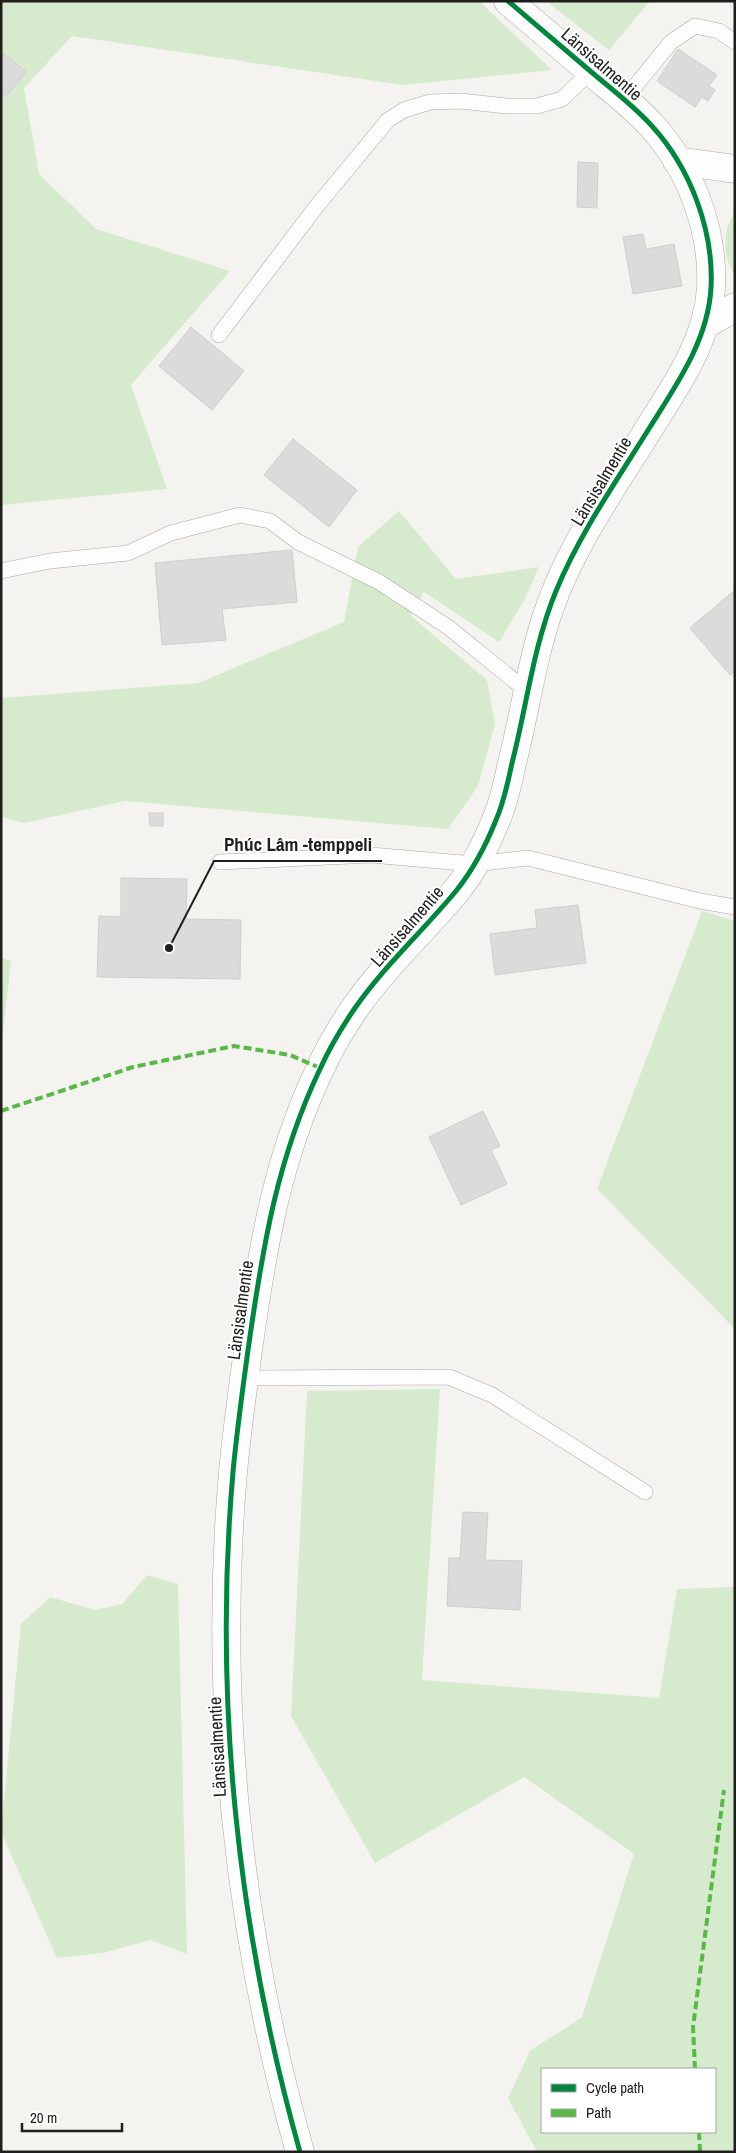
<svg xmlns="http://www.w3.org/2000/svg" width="736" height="2153" font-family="'Archivo Narrow',sans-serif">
	<rect width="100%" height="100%" fill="#f5f3ef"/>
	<!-- green -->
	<g fill="#d6ebcd" fill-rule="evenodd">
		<polygon points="1,1 479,1 552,70 403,85 72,36 24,88 39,174 96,229 230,271 131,385 167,489 1,505"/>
		<polygon points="546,1 650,1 609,50"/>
		<path d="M735 213V274C722 259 722 228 735 213Z"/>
		<polygon points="399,511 456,579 539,567 526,597 499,642 424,592 411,616 487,680 495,724 478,786 448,829 125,801 24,823 1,817 1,698 198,683 344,622 358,547"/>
		<polygon points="702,911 735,921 735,1329 597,1189"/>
		<polygon points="1,957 11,961 1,1050"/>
		<path d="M440 1389 422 1680 659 1698 677 1589 735 1587V2152H537L508 2098 530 2051 582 2017 634 1854 524 1777 375 1863 291 1716 307 1391ZM542 2069H715V2132H542Z"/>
		<polygon points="147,1575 178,1584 187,1954 150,1940 103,1953 57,1958 1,1832 21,1624 50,1597 95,1610 122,1604"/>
	</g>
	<!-- building -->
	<g fill="#dcdada" stroke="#d0cecd">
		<polygon points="678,49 717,75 709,86 715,90 708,101 702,97 695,107 657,81"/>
		<polygon points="3,53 26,72 6,96 1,92"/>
		<polygon points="578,162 598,163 597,208 577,207"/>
		<polygon points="643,234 646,249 674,244 682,286 633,294 623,237"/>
		<polygon points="191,327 244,371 212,410 159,366"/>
		<polygon points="293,439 357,490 329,527 264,475"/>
		<polygon points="292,550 297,602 222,609 226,640 162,645 155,563"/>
		<polygon points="735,590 735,671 730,675 690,628"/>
		<polygon points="149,813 163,813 163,826 150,826"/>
		<polygon points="121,878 187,879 186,919 241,920 240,979 97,977 99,916 121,917"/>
		<polygon points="578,905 586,963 495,975 490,934 537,928 535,910"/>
		<polygon points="483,1111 500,1146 491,1150 507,1184 461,1205 429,1137"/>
		<polygon points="463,1512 488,1513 485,1560 522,1561 520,1610 447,1606 449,1558 460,1558"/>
	</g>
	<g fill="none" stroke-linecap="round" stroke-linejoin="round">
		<defs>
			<g id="service">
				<polyline points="624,100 671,42 695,26 719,31 735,42"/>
				<polyline points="219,335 316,207 388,120 404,110 430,102 461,101 506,106 537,106 562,99 590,72"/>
				<polyline points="1,571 50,561 128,553 171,533 240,515 270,521 298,542 379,582 448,627 527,691"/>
				<polyline points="220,862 371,855 474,864 528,858 700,901 735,907"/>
				<polyline points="244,1378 449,1377 492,1395 645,1492"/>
			</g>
			<g id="minor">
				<polyline points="677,161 735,169"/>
				<polyline points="705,325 735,307"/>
			</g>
			<path id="tertiary" d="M300 2152C238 1932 213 1700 233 1472 237 1429 243 1386 249 1343 263 1246 277 1159 320 1069 329 1049 342 1027 355 1008 384 966 423 931 456 891 473 870 486 845 496 820 504 802 508 782 512 763 527 705 533 647 556 591 580 533 617 480 650 427 677 384 708 340 711 288 714 230 690 167 651 125 633 105 610 88 589 70 562 47 535 24 508 1"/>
		</defs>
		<!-- service casing -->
		<use href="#service" stroke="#a9a8a5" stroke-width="16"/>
		<!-- minor casing -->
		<use href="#minor" stroke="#a9a8a5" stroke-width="29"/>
		<!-- tertiary casing -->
		<use href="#tertiary" stroke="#a9a8a5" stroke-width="29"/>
		<!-- service -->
		<use href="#service" stroke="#fefdfd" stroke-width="15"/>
		<!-- minor -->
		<use href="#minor" stroke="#fefdfd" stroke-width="28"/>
		<!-- tertiary -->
		<use href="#tertiary" stroke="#fefdfd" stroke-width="28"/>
		<!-- quiet -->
		<g stroke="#58b947" stroke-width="4" stroke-dasharray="8 4" stroke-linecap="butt">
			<polyline points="1,1111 133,1067 234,1046 290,1055 320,1068"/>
			<polyline points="695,2069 693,2027 724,1790"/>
			<polyline points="699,2132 700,2152"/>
		</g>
		<defs>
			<path id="cycleway" d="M300 2152C238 1932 213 1700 233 1472 237 1429 243 1386 249 1343 263 1246 277 1159 320 1069 329 1049 342 1027 355 1008 384 966 423 931 456 891 473 870 486 845 496 820 504 802 508 782 512 763 527 705 533 647 556 591 580 533 617 480 650 427 677 384 708 340 711 288 714 230 690 167 651 125 633 105 610 88 589 70 562 47 535 24 508 1"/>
		</defs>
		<!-- cycleway casing -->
		<use href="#cycleway" stroke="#fff" stroke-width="8"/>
		<!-- cycleway -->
		<use href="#cycleway" stroke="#00873e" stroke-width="5"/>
	</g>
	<g text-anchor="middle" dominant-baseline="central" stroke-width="4" stroke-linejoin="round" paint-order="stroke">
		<!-- street labels -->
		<g font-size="18" fill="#1f1e1c" stroke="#fff">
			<text transform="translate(602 64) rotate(41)">Länsisalmentie</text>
			<text transform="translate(601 481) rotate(-59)">Länsisalmentie</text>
			<text transform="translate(407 926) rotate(-49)">Länsisalmentie</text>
			<text transform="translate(240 1310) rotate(-82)">Länsisalmentie</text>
			<text transform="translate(217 1747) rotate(-93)">Länsisalmentie</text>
		</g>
	</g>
	<!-- callouts -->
	<path fill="none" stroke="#1f1e1c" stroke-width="2" d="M169 948L214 861H382"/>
	<circle fill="#1f1e1c" stroke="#fff" stroke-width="2" cx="169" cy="948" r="5"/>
	<g font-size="19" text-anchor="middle" font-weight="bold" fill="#1f1e1c" stroke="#fff" stroke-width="4" stroke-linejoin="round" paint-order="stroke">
		<text x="298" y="851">Phúc Lâm -temppeli</text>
	</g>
	<!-- border -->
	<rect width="736" height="2153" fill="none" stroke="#1f1e1c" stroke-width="5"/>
	<!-- legend -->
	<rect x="541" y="2068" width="175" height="65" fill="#ffffff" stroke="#a5a5a4"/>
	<rect x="551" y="2084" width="25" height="8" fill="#00873e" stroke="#a5a5a4"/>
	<text x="586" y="2093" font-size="15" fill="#1f1e1c">Cycle path</text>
	<rect x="551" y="2109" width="25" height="8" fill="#58b947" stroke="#a5a5a4"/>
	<text x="586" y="2118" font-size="15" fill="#1f1e1c">Path</text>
	<!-- scale -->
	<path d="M22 2123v8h100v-8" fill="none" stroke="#1f1e1c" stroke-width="2.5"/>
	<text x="30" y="2123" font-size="15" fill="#1f1e1c" stroke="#ffffff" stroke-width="4" paint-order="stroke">20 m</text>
</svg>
